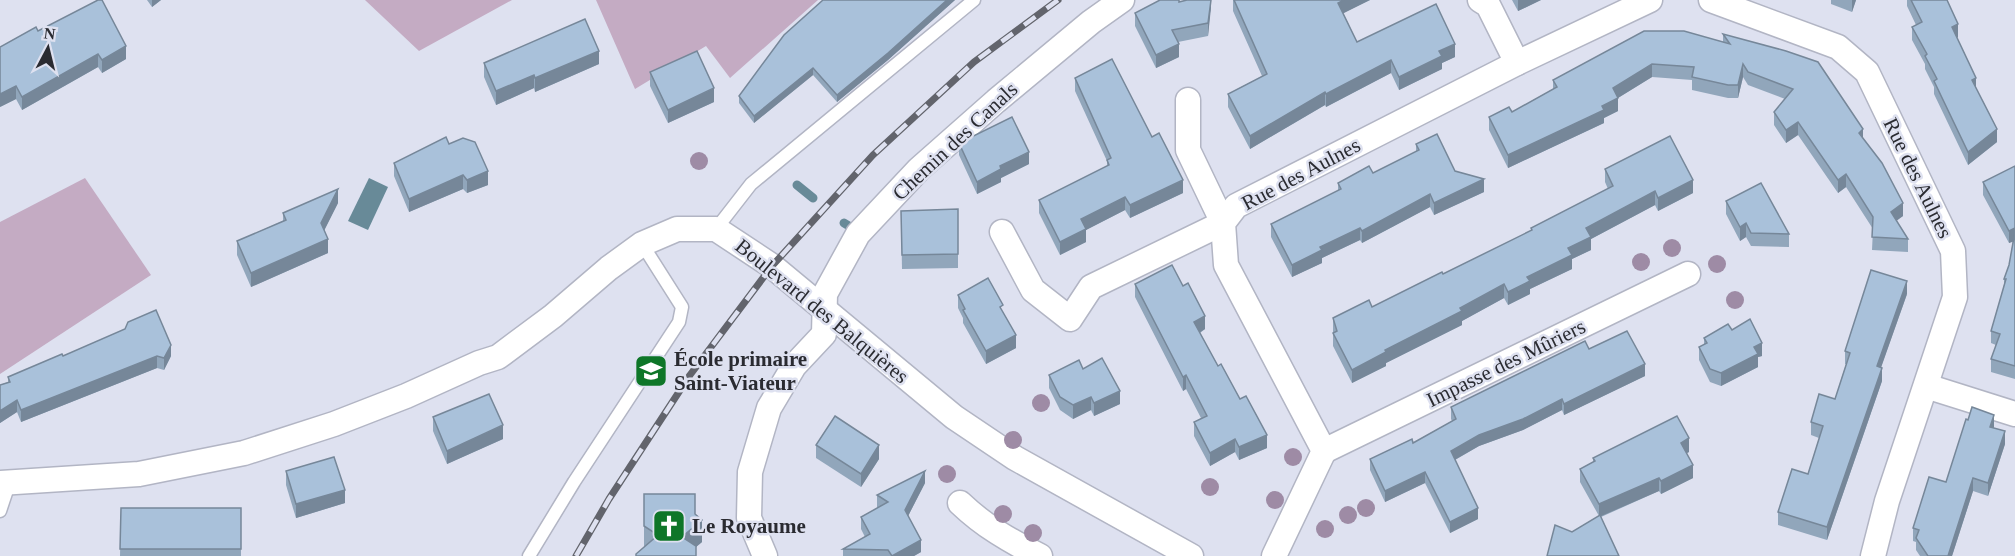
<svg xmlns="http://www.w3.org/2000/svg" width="2015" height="556" font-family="Georgia,serif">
	<rect width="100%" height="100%" fill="#dee1f0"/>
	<!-- green -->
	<g fill="#c4abc3">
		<polygon points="365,0 512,0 419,51"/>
		<polygon points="596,0 818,0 730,78 706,46 635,89"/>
		<polygon points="85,178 151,275 0,374 0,222"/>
	</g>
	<!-- water -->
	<polygon fill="#688a98" points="369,178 388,187 368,230 348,221"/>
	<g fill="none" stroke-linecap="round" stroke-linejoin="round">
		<!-- stream -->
		<g stroke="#688a98" stroke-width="9">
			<polyline points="797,185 813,198"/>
			<polyline points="844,223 849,226"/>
		</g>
		<defs>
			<g id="lane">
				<polyline points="716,229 751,184 974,0"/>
				<polyline points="0,511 9,484"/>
				<polyline points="529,556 574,482 679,322 682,307 642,244"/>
			</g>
			<g id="street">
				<polyline points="1480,0 1488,5 1517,63"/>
				<polyline points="1711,0 1838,47 1867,72 1953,251 1955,297 1887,501 1873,556"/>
				<polyline points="1002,232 1033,290 1070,319 1091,287 1223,223 1188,150 1188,100"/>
				<polyline points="1926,386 2015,414"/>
				<polyline points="1324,451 1688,274"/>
				<polyline points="0,483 139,474 244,453 334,424 406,396 479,363 498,357 553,316 609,268 642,244 677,229 716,229 772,266 954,417 1015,458 1191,556"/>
				<path d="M960 503C984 526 1010 541 1040 556"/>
				<polyline points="765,556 749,518 750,472 769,408 794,366 824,334 825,294 858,234 919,169 996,101 1091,22 1122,0"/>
				<polyline points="1274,556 1324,451 1226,265 1223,223 1236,206 1517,63 1650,0"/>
			</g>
		</defs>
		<!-- lane casing -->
		<use href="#lane" stroke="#b2b5c4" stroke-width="15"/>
		<!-- street casing -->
		<use href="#street" stroke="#b2b5c4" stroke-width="27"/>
		<!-- lane -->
		<use href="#lane" stroke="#fff" stroke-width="12"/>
		<!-- street -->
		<use href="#street" stroke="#fff" stroke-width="24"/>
		<defs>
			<polyline id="rail" points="576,556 609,499 690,375 772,266 873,155 974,62 1058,0"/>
		</defs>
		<!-- rail casing -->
		<use href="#rail" stroke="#62646c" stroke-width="7"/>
		<!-- rail -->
		<use href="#rail" stroke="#dee1f0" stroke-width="4.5" stroke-dasharray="14" stroke-linecap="butt"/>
	</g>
	<!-- trees -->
	<g fill="#9e8ba5">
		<circle cx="699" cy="161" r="9"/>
		<circle cx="1672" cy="248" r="9"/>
		<circle cx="1641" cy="262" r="9"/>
		<circle cx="1717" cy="264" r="9"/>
		<circle cx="1735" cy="300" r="9"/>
		<circle cx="1041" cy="403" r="9"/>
		<circle cx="1013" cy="440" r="9"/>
		<circle cx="1293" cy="457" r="9"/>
		<circle cx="947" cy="474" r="9"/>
		<circle cx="1210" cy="487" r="9"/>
		<circle cx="1275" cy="500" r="9"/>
		<circle cx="1366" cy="508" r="9"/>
		<circle cx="1003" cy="514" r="9"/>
		<circle cx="1348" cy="515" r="9"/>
		<circle cx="1325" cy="529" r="9"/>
		<circle cx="1033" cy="533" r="9"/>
	</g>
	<!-- wall -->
	<g fill="#91a6bb">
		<polygon points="147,0 161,0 152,7"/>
		<polygon points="823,0 955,0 888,60 837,102 813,75 754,123 739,103 739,96"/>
		<polygon points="1211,0 1208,36 1178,42 1179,57 1156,68 1135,26 1135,13 1179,2"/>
		<polygon points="1233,0 1370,0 1343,13 1357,42 1455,57 1442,63 1442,69 1399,90 1391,73 1326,107 1325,105 1250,149 1228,107 1228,94 1262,76 1233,11"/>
		<polygon points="1512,0 1541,0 1518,11"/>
		<polygon points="1831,0 1856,0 1852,12 1831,4"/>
		<polygon points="1907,0 1947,0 1958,37 1957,38 1997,142 1968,165 1934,94 1934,87 1925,69 1925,64 1912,40 1912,27 1916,25 1907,6"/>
		<polygon points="38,31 126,59 102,73 98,67 22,110 16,99 0,107"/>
		<polygon points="1723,34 1863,138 1903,216 1896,220 1908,239 1908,252 1872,250 1873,229 1846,187 1838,193 1798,135 1786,143 1774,125 1774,112 1785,99 1748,85 1743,77 1738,98 1728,98 1692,90 1692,80 1652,77 1618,98 1618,111 1604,118 1604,123 1508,168 1489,130 1489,117 1512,112 1553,89 1553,80 1723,42"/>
		<polygon points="484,63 599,64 535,92 534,88 496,105 484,77"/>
		<polygon points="650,72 714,102 668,123 650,86"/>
		<polygon points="1075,78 1152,137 1183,193 1130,218 1125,210 1086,230 1086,242 1060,255 1039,213 1039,200 1107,166 1107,161 1075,91"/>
		<polygon points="959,143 1029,164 1001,178 1001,182 977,194 959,155"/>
		<polygon points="449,144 488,185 467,193 463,189 409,212 394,176 394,163"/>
		<polygon points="1416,144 1455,171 1484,192 1434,215 1430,207 1362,243 1360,240 1322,258 1322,263 1292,277 1271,237 1271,224 1338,191 1338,183 1373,173 1416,152"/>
		<polygon points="2015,166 2015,379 1991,372 1991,359 1996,345 1991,343 1991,331 2004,285 2004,279 2009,265 2013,241 2009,243 1983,195 1983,182"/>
		<polygon points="1605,169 1693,193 1658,211 1655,205 1591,239 1591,250 1572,259 1572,269 1530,289 1530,294 1508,305 1504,298 1462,321 1462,325 1386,363 1386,366 1352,383 1333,346 1333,318 1372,307 1443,274 1531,231 1531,228 1608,189 1605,182"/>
		<polygon points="1726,201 1789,234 1789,247 1751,246 1746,237 1740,241 1726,214"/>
		<polygon points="338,203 324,230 328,253 251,287 237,255 237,241 283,221 283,213"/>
		<polygon points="958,209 958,268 902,269 901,211"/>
		<polygon points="1135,284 1205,329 1200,333 1218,366 1267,448 1239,460 1235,452 1210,466 1194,436 1194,422 1201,418 1186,389 1183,391 1135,297"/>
		<polygon points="1907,294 1881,367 1882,381 1827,540 1778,525 1778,512 1808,474 1819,438 1811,435 1811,422 1835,399 1846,364 1845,364 1845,351"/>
		<polygon points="958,295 1003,312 1016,348 986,364 963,323 963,318 958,308"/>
		<polygon points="125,329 171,356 164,370 157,368 21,422 17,412 0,423 0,385 8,382 8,377 63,356"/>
		<polygon points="1732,330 1762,356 1758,357 1758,367 1721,386 1710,382 1699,360 1699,347 1704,345 1704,338"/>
		<polygon points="1589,349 1645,376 1564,415 1562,410 1523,430 1479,446 1455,460 1478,519 1450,533 1425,483 1385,502 1370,470 1370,459 1413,443 1452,421 1451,419 1451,407"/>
		<polygon points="1083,369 1120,404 1094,416 1091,410 1073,419 1060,410 1049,388 1049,375"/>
		<polygon points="433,417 503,439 447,464 433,431"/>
		<polygon points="1994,428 2005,444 1988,496 1973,491 1952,556 1920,556 1916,550 1916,542 1913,541 1913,528"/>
		<polygon points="816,445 879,459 861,487 816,458"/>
		<polygon points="1689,452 1687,453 1693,478 1661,494 1659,491 1601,517 1619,556 1572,532 1599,516 1580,482 1580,469 1593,462 1593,458"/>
		<polygon points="286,471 345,503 296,518 286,485"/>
		<polygon points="925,483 908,516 921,552 914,556 843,556 843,549 865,537 861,529 861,517 877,508 877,495"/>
		<polygon points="644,494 695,514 702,542 696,547 644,547"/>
		<polygon points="121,508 241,508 241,556 120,556"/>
	</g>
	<!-- shaded-wall -->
	<g fill="#768799">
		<polygon points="152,0 161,0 152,7"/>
		<polygon points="947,0 955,0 888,60 837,102 837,95"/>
		<polygon points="1211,0 1211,8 1208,36 1208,23"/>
		<polygon points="1344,0 1370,0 1338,16 1338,3"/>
		<polygon points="1518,0 1541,0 1518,11"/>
		<polygon points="1852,0 1856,0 1852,12"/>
		<polygon points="1958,24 1958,37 1952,40 1952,27"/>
		<polygon points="1179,44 1179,57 1156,68 1156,55"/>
		<polygon points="1455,44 1455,57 1442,63 1442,69 1399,90 1399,77 1439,51"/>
		<polygon points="126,46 126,59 102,73 102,60"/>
		<polygon points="599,51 599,64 535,92 535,78"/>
		<polygon points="98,54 98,67 22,110 22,97"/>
		<polygon points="1391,60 1391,73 1326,107 1326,94"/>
		<polygon points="1652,64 1652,77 1613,101 1618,98 1618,111 1604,118 1604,123 1508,168 1508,155 1602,106 1613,88"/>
		<polygon points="1743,64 1743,77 1738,98 1738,85"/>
		<polygon points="813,68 813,75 754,123 754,116"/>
		<polygon points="534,75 534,88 496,105 496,91"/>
		<polygon points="1976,78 1976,91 1972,80"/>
		<polygon points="16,86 16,99 0,107 0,94"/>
		<polygon points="714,88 714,102 668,123 668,110"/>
		<polygon points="1325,92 1325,105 1250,149 1250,136"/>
		<polygon points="1798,122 1798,135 1786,143 1786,130"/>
		<polygon points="1863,129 1863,142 1859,133"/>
		<polygon points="1997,129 1997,142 1968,165 1968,152"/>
		<polygon points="1029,152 1029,164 1001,178 1001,182 977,194 977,182 1000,166"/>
		<polygon points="488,171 488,185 467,193 467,180"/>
		<polygon points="1846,174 1846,187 1838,193 1838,180"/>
		<polygon points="463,175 463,189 409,212 409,199"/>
		<polygon points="1484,179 1484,192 1434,215 1434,203"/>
		<polygon points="1183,180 1183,193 1130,218 1130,205"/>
		<polygon points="1693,180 1693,193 1658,211 1658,198"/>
		<polygon points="338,189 338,203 321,237 321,223"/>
		<polygon points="1655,191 1655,205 1591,239 1591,250 1572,259 1572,269 1530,289 1530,294 1508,305 1508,292 1527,277 1568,248 1586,228"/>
		<polygon points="1430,194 1430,207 1362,243 1362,231"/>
		<polygon points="1125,197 1125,210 1086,230 1086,242 1060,255 1060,242 1081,219"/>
		<polygon points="1903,203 1903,216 1891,225 1891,212"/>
		<polygon points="1746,223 1746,237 1740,241 1740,227"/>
		<polygon points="1360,228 1360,240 1322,258 1322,263 1292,277 1292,265 1320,247"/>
		<polygon points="2015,228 2015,241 2009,243 2009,231"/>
		<polygon points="328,239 328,253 251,287 251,273"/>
		<polygon points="1907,281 1907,294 1877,379 1877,366"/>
		<polygon points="1504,284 1504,298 1462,321 1462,325 1386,363 1386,366 1352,383 1352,370 1385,350"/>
		<polygon points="1205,316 1205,329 1194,336 1194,322"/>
		<polygon points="1016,335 1016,348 986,364 986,351"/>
		<polygon points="1762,343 1762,356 1758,357 1758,367 1721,386 1721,373 1754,347"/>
		<polygon points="171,345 171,356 164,370 164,358"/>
		<polygon points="157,356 157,368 21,422 21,410"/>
		<polygon points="1645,364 1645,376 1564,415 1564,404"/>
		<polygon points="1882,368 1882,381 1827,540 1827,527"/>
		<polygon points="1186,375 1186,389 1183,391 1183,377"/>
		<polygon points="1120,391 1120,404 1094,416 1094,403"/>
		<polygon points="1091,397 1091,410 1073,419 1073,405"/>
		<polygon points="1562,399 1562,410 1523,430 1479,446 1451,462 1451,451 1479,435"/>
		<polygon points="17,400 17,412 0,423 0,411"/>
		<polygon points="1994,415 1994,427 1990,439 1990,427"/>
		<polygon points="503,425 503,439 447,464 447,451"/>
		<polygon points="2005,431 2005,444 1988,496 1988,483"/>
		<polygon points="1267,435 1267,448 1239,460 1239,447"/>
		<polygon points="1689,438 1689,452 1681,456 1681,443"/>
		<polygon points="1235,439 1235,452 1210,466 1210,453"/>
		<polygon points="879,445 879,459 861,487 861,474"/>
		<polygon points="1693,465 1693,478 1661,494 1661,481"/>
		<polygon points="925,471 925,483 905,522 905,510"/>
		<polygon points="1425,472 1425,483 1385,502 1385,491"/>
		<polygon points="1659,478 1659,491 1599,517 1599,504"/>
		<polygon points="1973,478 1973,491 1952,556 1948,556"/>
		<polygon points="345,490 345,503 296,518 296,504"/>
		<polygon points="1478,508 1478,519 1450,533 1450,522"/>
		<polygon points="702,520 702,542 696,547 682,537"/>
		<polygon points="921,540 921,552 914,556 892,556"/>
	</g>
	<!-- building -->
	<g fill="#a9c1da" stroke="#768799" stroke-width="1.5">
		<polygon points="98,0 102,0 126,46 102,60 98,54 22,97 16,86 0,94 0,47 36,27 38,31"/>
		<polygon points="823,0 947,0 888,53 837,95 813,68 754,116 739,96 784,35"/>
		<polygon points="1160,0 1179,0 1179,2 1187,0 1211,0 1208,23 1172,30 1179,44 1156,55 1135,13"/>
		<polygon points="1234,0 1344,0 1338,3 1357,42 1436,4 1455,44 1439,51 1442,56 1399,77 1391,60 1326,94 1325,92 1250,136 1228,94 1267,74"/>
		<polygon points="1911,0 1947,0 1958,24 1952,27 1976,78 1972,80 1997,129 1968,152 1934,81 1937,79 1925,56 1927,54 1912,27 1922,22"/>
		<polygon points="585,19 599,51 535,78 534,75 496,91 484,63"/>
		<polygon points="1644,31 1684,31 1730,44 1723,34 1786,51 1818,62 1863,129 1859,133 1882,163 1903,203 1891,212 1908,239 1872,237 1873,217 1846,174 1838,180 1798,122 1786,130 1774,112 1793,89 1748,72 1743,64 1738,85 1728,85 1692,77 1694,67 1652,64 1613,88 1618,98 1602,106 1604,110 1508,155 1489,117 1509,107 1512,112 1557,87 1553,80"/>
		<polygon points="697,51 714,88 668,110 650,72"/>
		<polygon points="1112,59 1152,137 1159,133 1183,180 1130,205 1125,197 1081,219 1086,229 1060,242 1039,200 1109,165 1107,160 1111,158 1075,78"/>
		<polygon points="1012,117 1029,152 1000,166 1001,169 977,182 959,143"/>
		<polygon points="1437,134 1455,171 1484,179 1434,203 1430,194 1362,231 1360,228 1320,247 1322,250 1292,265 1271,224 1341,189 1338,183 1369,166 1373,173 1419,150 1416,144"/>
		<polygon points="1670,136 1693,180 1658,198 1655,191 1586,228 1591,237 1568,248 1572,255 1527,277 1530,281 1508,292 1504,284 1460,308 1462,311 1385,350 1386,352 1352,370 1333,333 1337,331 1333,318 1369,300 1372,307 1442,272 1443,274 1532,230 1531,228 1613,186 1605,169"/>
		<polygon points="446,137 449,144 463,138 475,142 488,171 467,180 463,175 409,199 394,163"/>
		<polygon points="2015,166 2015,228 2009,231 1983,182"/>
		<polygon points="1761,183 1789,234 1751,233 1746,223 1740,227 1726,201"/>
		<polygon points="338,189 321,223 328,239 251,273 237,241 286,220 283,213"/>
		<polygon points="958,209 958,254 902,255 901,211"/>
		<polygon points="2014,237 2015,238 2015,366 1991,359 2000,334 1991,331 2006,279 2004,279 2009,265"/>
		<polygon points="1172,265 1183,286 1188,283 1205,316 1194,322 1218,366 1221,364 1240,399 1246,396 1267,435 1239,447 1235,439 1210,453 1194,422 1207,416 1186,375 1183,377 1135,284"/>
		<polygon points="1871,270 1907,281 1877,366 1882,368 1827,527 1778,512 1792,469 1808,474 1823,426 1811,422 1819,394 1835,399 1850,353 1845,351"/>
		<polygon points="988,278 1003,305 1000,307 1016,335 986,351 963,310 965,309 958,295"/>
		<polygon points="156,310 171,345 164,358 157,356 21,410 17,400 0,411 0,385 10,382 8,377 62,354 63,356 125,329 128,322"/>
		<polygon points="1750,319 1762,343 1754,347 1758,354 1721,373 1710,369 1699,347 1707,343 1704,338 1728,324 1732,330"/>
		<polygon points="1627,331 1645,364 1564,404 1562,399 1523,419 1479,435 1451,451 1478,508 1450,522 1425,472 1385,491 1370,459 1412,439 1413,443 1456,419 1451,407 1510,378 1585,341 1589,349"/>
		<polygon points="1102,358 1120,391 1094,403 1091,397 1073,405 1060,397 1049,375 1079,360 1083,369"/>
		<polygon points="489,394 503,425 447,451 433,417"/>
		<polygon points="1972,407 1994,415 1990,427 2005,431 1988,483 1973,478 1948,556 1928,556 1916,538 1919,530 1913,528 1929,477 1946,482 1966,419 1968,420"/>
		<polygon points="835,416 879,445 861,474 816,445"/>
		<polygon points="1677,416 1689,438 1681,443 1693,465 1661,481 1659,478 1599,504 1580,469 1595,461 1593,458"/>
		<polygon points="334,457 345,490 296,504 286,471"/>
		<polygon points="925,471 905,510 921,540 892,556 888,550 843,549 870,534 861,517 888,502 877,495"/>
		<polygon points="644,494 695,494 695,514 702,520 682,537 696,546 696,556 636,556 636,554 658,535 644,526"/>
		<polygon points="121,508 241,508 241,549 120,549"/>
		<polygon points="1600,515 1619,556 1547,556 1555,525 1572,532"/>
	</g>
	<!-- icons -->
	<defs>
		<symbol id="school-square" viewBox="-11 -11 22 22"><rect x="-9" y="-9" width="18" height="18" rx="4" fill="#0e7628" stroke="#dee1f0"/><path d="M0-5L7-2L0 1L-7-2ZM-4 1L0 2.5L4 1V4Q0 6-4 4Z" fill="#fff"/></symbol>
		<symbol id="church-square" viewBox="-11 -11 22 22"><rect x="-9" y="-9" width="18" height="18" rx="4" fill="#0e7628" stroke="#dee1f0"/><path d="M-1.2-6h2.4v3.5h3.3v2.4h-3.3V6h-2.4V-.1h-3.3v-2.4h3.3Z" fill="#fff"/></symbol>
	</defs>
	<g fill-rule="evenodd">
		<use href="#school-square" x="632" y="352" width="38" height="38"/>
		<use href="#church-square" x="650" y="507" width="38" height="38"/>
	</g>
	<g text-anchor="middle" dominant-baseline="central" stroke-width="5" stroke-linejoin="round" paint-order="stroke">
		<!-- street labels -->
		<g font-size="21" fill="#2a2b31" stroke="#dee1f0">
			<text transform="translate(955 141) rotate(-43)">Chemin des Canals</text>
			<text transform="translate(1301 174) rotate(-28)">Rue des Aulnes</text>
			<text transform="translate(1918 178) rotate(64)">Rue des Aulnes</text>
			<text transform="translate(822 311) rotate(39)">Boulevard des Balquières</text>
			<text transform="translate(1506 363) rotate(-26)">Impasse des Mûriers</text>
		</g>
		<!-- poi labels -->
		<g font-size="21" font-weight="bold" fill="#2a2b31" stroke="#dee1f0" text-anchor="start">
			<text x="674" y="359">École primaire<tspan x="674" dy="24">Saint-Viateur</tspan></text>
			<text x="692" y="526">Le Royaume</text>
		</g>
	</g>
	<!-- north arrow -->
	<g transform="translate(48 48) rotate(7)" stroke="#dee1f0" stroke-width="4.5" paint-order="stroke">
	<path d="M0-4.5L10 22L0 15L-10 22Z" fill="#2a2b31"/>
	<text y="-9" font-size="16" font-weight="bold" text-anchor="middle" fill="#2a2b31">N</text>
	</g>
</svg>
